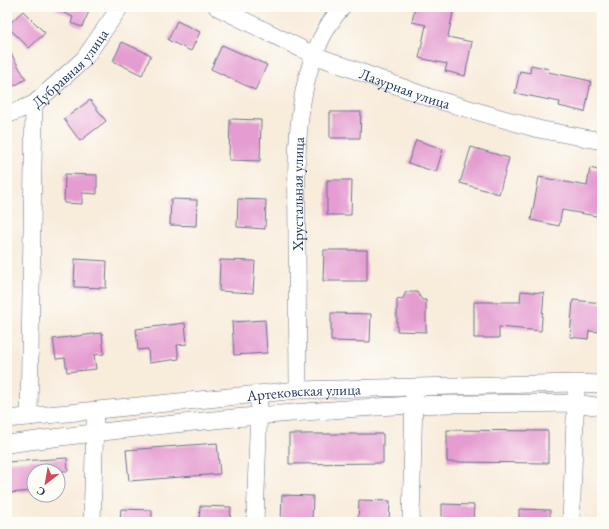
<svg xmlns="http://www.w3.org/2000/svg" width="609" height="529" font-family="'EB Garamond',serif">
	<rect width="100%" height="100%" fill="#fdfcf7"/>
	<filter id="ink" filterUnits="userSpaceOnUse"><feTurbulence type="fractalNoise" baseFrequency=".025" numOctaves="2"/><feDisplacementMap in="SourceGraphic" scale="8" xChannelSelector="R" yChannelSelector="G"/><feConvolveMatrix kernelMatrix="1 2 1 2 8 2 1 2 1" color-interpolation-filters="sRGB"/></filter>
	<filter id="wash" filterUnits="userSpaceOnUse"><feTurbulence type="fractalNoise" baseFrequency=".012" numOctaves="4" result="noise"/><feDisplacementMap in="SourceGraphic" scale="16" xChannelSelector="R" yChannelSelector="G"/><feGaussianBlur stdDeviation="0.9" result="paint"/><feColorMatrix in="noise" values="0 0 0 0 0 0 0 0 0 0 0 0 0 0 0 0 0 1.4 0 .05"/><feComposite in="paint" operator="in"/></filter>
	<g filter="url(#wash)">
		<rect width="100%" height="100%" fill="#f8ecdb"/>
		<g id="blocks">
			<!-- building -->
			<g fill="#e59cd1">
				<polygon points="51,7 91,7 82,27 71,23 73,17"/>
				<polygon points="415,7 454,7 448,37 472,42 465,76 445,71 447,64 419,58 426,25 412,22"/>
				<polygon points="23,11 45,33 29,48 7,26"/>
				<polygon points="177,21 200,32 191,51 168,40"/>
				<polygon points="122,42 151,55 142,75 113,61"/>
				<polygon points="222,45 267,65 255,90 211,69"/>
				<polygon points="7,47 26,79 7,90"/>
				<polygon points="531,65 549,69 548,72 591,81 585,112 559,106 560,102 515,93 520,71 530,73"/>
				<polygon points="90,100 106,121 80,141 64,119"/>
				<polygon points="330,112 361,112 360,138 330,138"/>
				<polygon points="230,119 261,120 260,161 229,160"/>
				<polygon points="416,140 443,149 436,172 408,163"/>
				<polygon points="471,147 509,158 499,194 460,183"/>
				<polygon points="590,168 602,171 602,217 562,210 559,226 531,220 539,177 587,186"/>
				<polygon points="65,174 97,175 97,194 82,193 82,204 64,203"/>
				<polygon points="327,180 352,180 351,215 327,215"/>
				<polygon points="171,199 197,200 196,226 170,225"/>
				<polygon points="238,199 266,200 265,229 237,227"/>
				<polygon points="324,250 367,250 367,281 323,281"/>
				<polygon points="75,259 107,261 106,288 74,287"/>
				<polygon points="220,260 255,261 253,293 219,291"/>
				<polygon points="521,291 544,293 541,331 499,327 499,338 474,338 474,302 520,302"/>
				<polygon points="406,292 417,292 422,300 426,300 426,332 397,331 397,299 402,300"/>
				<polygon points="573,300 602,303 602,332 589,331 588,339 570,337"/>
				<polygon points="331,313 371,314 370,342 331,341"/>
				<polygon points="265,320 267,353 234,355 232,322"/>
				<polygon points="185,323 187,344 177,345 179,359 149,363 148,349 138,350 136,329"/>
				<polygon points="102,333 104,354 94,355 96,369 67,372 65,358 56,359 53,339"/>
				<polygon points="447,430 548,431 548,463 447,462"/>
				<polygon points="289,434 383,434 383,463 289,464"/>
				<polygon points="217,443 220,474 129,481 126,450"/>
				<polygon points="67,458 68,471 34,471 34,491 7,493 7,462"/>
				<polygon points="282,495 313,496 312,522 281,522"/>
				<polygon points="359,500 390,501 389,522 358,522"/>
				<polygon points="442,504 474,505 473,522 442,522"/>
				<polygon points="200,506 231,507 230,522 199,522"/>
				<polygon points="121,509 152,510 152,522 120,522"/>
				<polygon points="519,509 550,510 550,522 519,522"/>
			</g>
		</g>
	</g>
	<g filter="url(#ink)">
		<use href="#blocks" fill-opacity="0" stroke="#68718a" stroke-width="1"/>
		<g fill="none" stroke-linecap="round" stroke-linejoin="round">
			<defs>
				<g id="minor">
					<path id="s1" d="M217 7 314 55 428 97 538 129 602 141"/>
					<path id="s2" d="M7 115 34 104 84 59 120 7"/>
					<path id="s3" d="M298 390C298 341 297 293 297 244 297 168 289 68 342 7"/>
					<polyline points="29,417 34,104"/>
					<path id="s4" d="M7 419 298 390 576 383 602 384"/>
					<path d="M7 444C142 426 277 412 412 405 467 403 521 404 575 403L602 407"/>
					<polyline points="92,522 95,421"/>
					<polyline points="255,522 259,404"/>
					<polyline points="411,522 414,395"/>
					<polyline points="571,522 576,393"/>
				</g>
			</defs>
			<!-- minor casing -->
			<use href="#minor" stroke="#68718a" stroke-width="18"/>
			<!-- minor -->
			<use href="#minor" stroke="#fff" stroke-width="17"/>
		</g>
	</g>
	<g text-anchor="middle" dominant-baseline="central" stroke-width="3" stroke-linejoin="round" paint-order="stroke">
		<!-- street labels -->
		<g font-size="15" fill="#1b2f5e" stroke="#fdfcf7">
			<text stroke="none"><textPath href="#s2" startOffset="80">Дубравная улица</textPath></text>
			<text stroke="none"><textPath href="#s1" startOffset="205">Лазурная улица</textPath></text>
			<text stroke="none"><textPath href="#s3" startOffset="196">Хрустальная улица</textPath></text>
			<text stroke="none"><textPath href="#s4" startOffset="298">Артековская улица</textPath></text>
		</g>
	</g>
	<!-- margin -->
	<rect width="609" height="529" fill="none" stroke="#fdfcf7" stroke-width="24"/>
	<!-- north arrow -->
	<g transform="translate(46 483) rotate(211)"><circle r="19" fill="#fdfcf7" stroke="#a3aaba"/>
	<path d="M0-3L7 15L0 10L-7 15Z" fill="#d1495b"/>
	<text y="-6" font-size="11" font-weight="bold" text-anchor="middle" fill="#1b2f5e">С</text>
	</g>
</svg>
